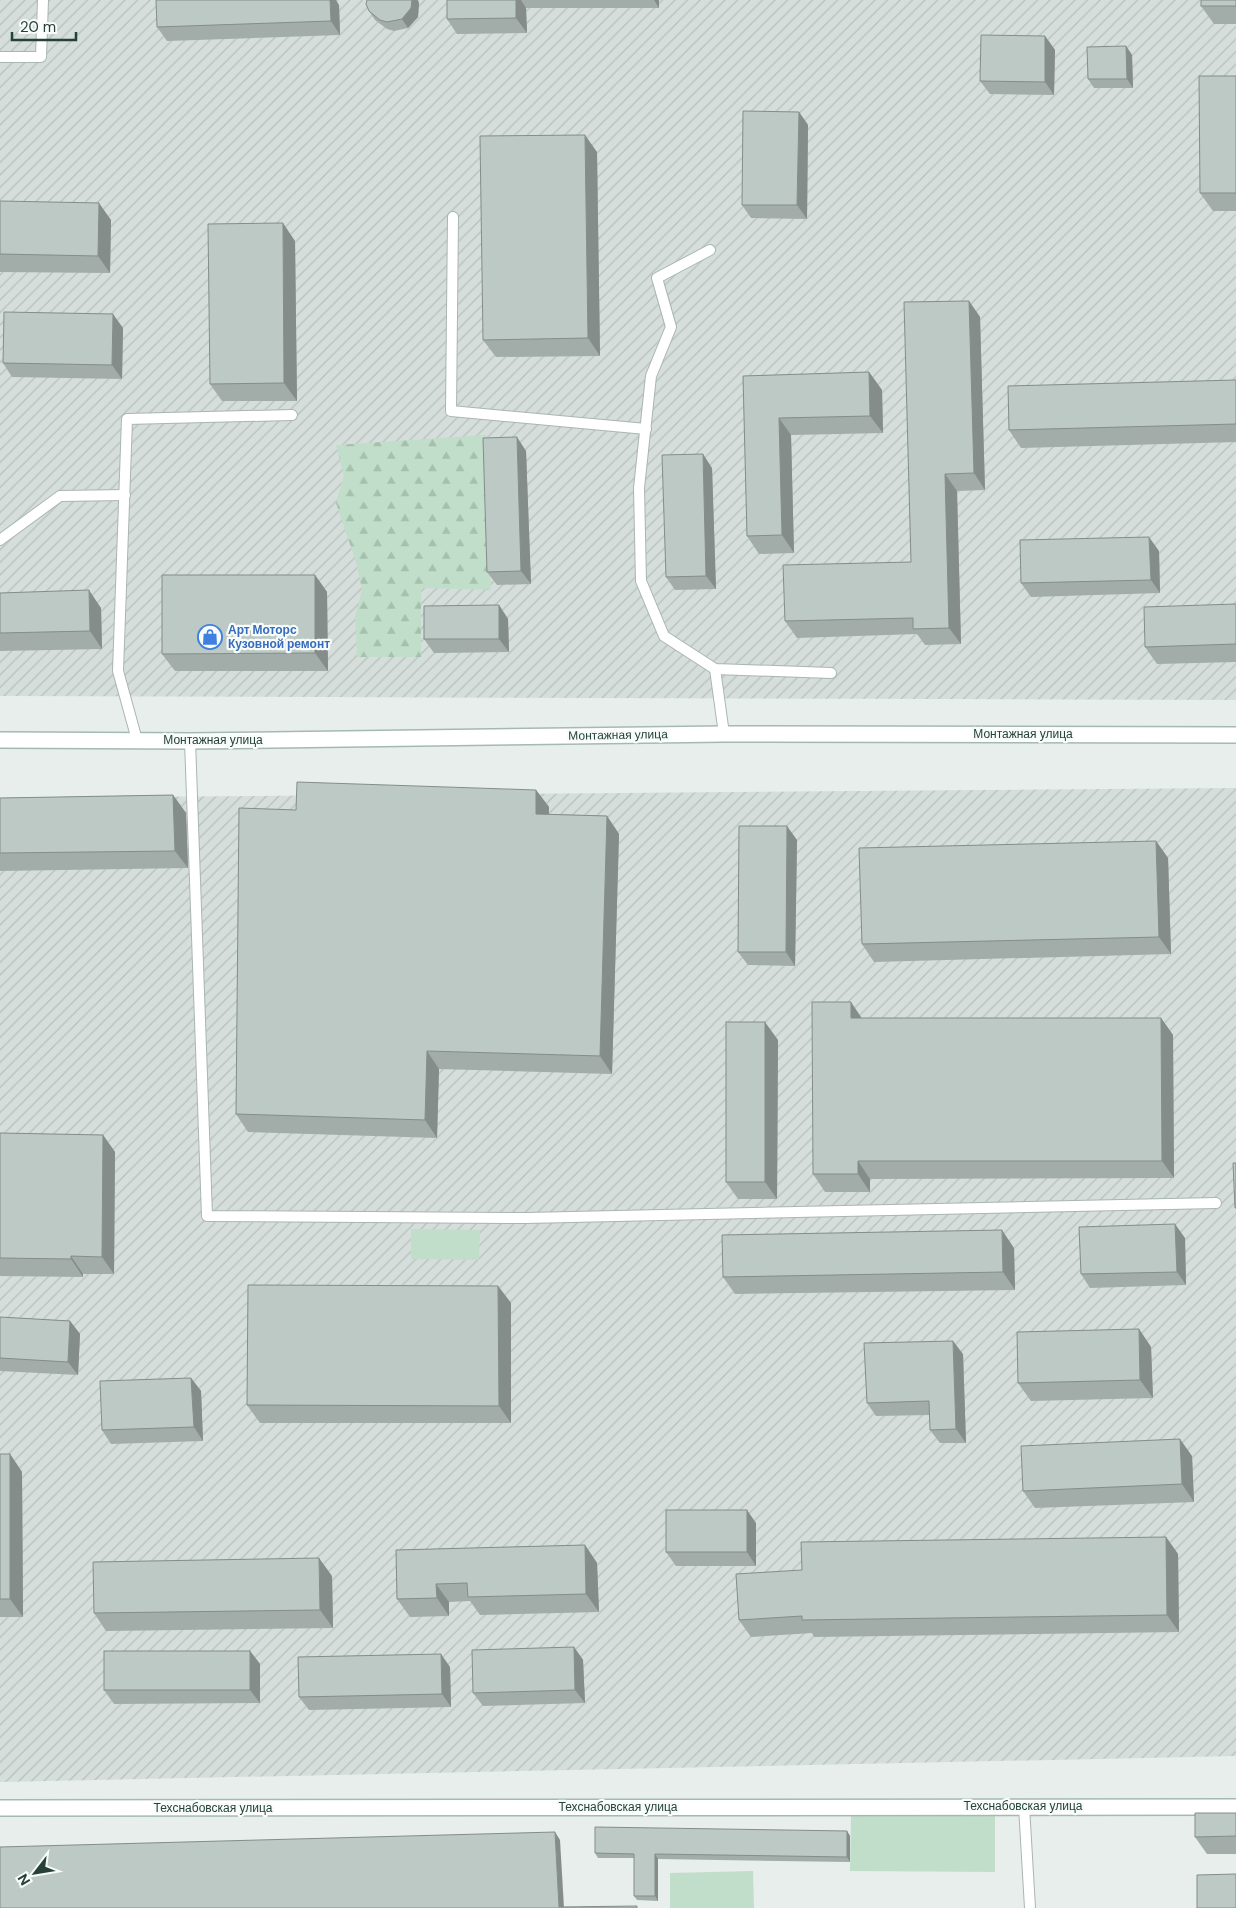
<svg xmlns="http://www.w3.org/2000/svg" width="1236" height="1908" font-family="'DM Sans',sans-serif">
	<defs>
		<pattern id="industrial-furrows" width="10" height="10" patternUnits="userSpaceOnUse" patternTransform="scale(1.25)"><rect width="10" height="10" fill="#d5deda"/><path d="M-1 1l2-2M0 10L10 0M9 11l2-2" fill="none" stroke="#b7c0bc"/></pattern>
		<pattern id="forest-firs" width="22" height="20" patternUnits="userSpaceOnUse" patternTransform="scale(1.25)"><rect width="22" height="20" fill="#c1deca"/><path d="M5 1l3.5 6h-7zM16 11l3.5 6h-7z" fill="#a6c0ae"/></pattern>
	</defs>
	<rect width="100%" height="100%" fill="#e7eeeb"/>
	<!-- industrial -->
	<g fill="url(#industrial-furrows)">
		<polygon points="0,0 1236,0 1236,700 0,696"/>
		<polygon points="1236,788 1236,1756 0,1782 0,798"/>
	</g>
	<!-- grass -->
	<g fill="#c1deca">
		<polygon points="411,1229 480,1230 479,1260 411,1259"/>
		<polygon points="851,1815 995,1816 995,1872 850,1871"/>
		<polygon points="753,1871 754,1908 670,1908 670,1873"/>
	</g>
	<!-- forest -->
	<polygon fill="url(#forest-firs)" points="486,435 491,590 421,588 421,657 357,657 355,617 362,590 356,562 336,503 344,476 336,445"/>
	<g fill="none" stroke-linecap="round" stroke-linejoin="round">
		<defs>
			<g id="lane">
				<polyline points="0,57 41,57 43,0"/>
				<polyline points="453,217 451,411 646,429"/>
				<polyline points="710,250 657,278 671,327 651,376 639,488 641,581 664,636 715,669 831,673"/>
				<polyline points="0,540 60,496 125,495"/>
				<polyline points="715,669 724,734"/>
				<polyline points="137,740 118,671 127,419 292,415"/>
				<polyline points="190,741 207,1216 526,1218 1216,1203"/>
				<polyline points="1024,1806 1030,1908"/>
			</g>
			<g id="secondary">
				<polyline points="0,740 190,741 724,734 1236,735"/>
				<polyline points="0,1808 1236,1807"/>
			</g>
		</defs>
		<!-- lane casing -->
		<use href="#lane" stroke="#a9b6b2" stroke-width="12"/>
		<!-- secondary casing -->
		<use href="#secondary" stroke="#a5b9b3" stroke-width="18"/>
		<!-- lane -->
		<use href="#lane" stroke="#fff" stroke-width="10"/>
		<!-- secondary -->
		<use href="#secondary" stroke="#fff" stroke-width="15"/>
	</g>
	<!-- wall -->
	<g fill="#a2ada9">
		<polygon points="447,0 659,0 659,8 526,8 527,33 457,34 447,19"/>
		<polygon points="1236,0 1236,24 1214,24 1201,6"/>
		<polygon points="419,3 418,17 408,28 394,31 387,29 375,20 369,11"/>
		<polygon points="339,5 340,35 167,41 157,27"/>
		<polygon points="1045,36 1055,50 1054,95 990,94 980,81"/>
		<polygon points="1126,46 1132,55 1133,88 1094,88 1088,79"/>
		<polygon points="1236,76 1236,211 1213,211 1200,193"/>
		<polygon points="799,112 808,125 807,219 751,218 742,205"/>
		<polygon points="597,152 600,356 496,357 483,340"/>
		<polygon points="0,201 111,220 110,273 0,272"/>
		<polygon points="295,241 297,401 222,401 210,384"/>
		<polygon points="969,301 980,317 985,490 957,491 961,644 925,645 917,634 797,638 785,621 911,562"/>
		<polygon points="123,328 122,379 12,377 3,363"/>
		<polygon points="869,372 882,390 883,433 791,435 794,553 759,554 747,536 743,376"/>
		<polygon points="1236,380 1236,442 1021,448 1009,430"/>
		<polygon points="526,451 531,584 497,585 487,572"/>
		<polygon points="712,468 716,589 675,590 666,577"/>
		<polygon points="1159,551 1160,593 1031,597 1021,583"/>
		<polygon points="315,575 327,592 328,671 175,671 162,654"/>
		<polygon points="0,593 101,608 102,649 0,651"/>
		<polygon points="1236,604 1236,662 1157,664 1145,647"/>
		<polygon points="499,605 508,619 509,652 434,653 424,639"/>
		<polygon points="536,790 549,807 549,814 607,816 619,834 612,1074 439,1069 437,1138 248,1132 236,1114 296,810"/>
		<polygon points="173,795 186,813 188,868 0,871 0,798"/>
		<polygon points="797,840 795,966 748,965 738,952"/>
		<polygon points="1156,841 1168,858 1171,954 874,962 862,944"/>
		<polygon points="862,1018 1161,1018 1173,1035 1174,1178 870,1179 870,1192 825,1192 813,1174"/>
		<polygon points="778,1040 777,1199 738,1199 726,1182"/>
		<polygon points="0,1133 103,1135 115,1152 114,1274 83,1274 83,1277 0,1276"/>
		<polygon points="1185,1238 1186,1285 1090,1288 1081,1274"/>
		<polygon points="1014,1248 1015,1290 735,1294 723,1277"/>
		<polygon points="498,1286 511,1303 511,1423 260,1423 247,1405"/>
		<polygon points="0,1317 70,1321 80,1334 78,1375 0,1371"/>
		<polygon points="1139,1329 1151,1347 1153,1398 1031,1401 1018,1383"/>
		<polygon points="963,1354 966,1443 940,1443 930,1430 930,1415 876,1416 867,1403"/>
		<polygon points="191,1378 201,1391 203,1441 111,1444 102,1430"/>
		<polygon points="0,1454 10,1454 22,1472 23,1617 0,1617"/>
		<polygon points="1192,1456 1194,1502 1035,1508 1023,1491"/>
		<polygon points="756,1523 756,1566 676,1566 666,1552"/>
		<polygon points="1166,1537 1178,1554 1179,1632 814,1637 812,1633 751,1637 739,1620 802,1570"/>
		<polygon points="585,1545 597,1563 599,1612 480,1615 470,1601 449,1602 449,1616 410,1617 397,1599 396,1550"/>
		<polygon points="332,1576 333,1628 106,1631 94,1613"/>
		<polygon points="574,1647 583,1660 585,1703 483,1706 473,1693"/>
		<polygon points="250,1651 260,1664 260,1703 114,1704 104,1690"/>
		<polygon points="450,1667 451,1707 309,1710 299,1697"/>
		<polygon points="1236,1813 1236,1854 1207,1854 1195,1837"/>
		<polygon points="847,1831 850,1836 850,1862 658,1859 658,1901 637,1900 634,1896 634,1858 598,1858 595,1853"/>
	</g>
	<!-- shaded-wall -->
	<g fill="#848d89">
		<polygon points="330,0 336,0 339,5 340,35 331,21"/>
		<polygon points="412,0 418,0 419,3 418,17 408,28 402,19"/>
		<polygon points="516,0 521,0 526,8 527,33 516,18"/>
		<polygon points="654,0 659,0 659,8"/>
		<polygon points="1045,36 1055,50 1054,95 1045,82"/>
		<polygon points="1126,46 1132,55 1133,88 1127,79"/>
		<polygon points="799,112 808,125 807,219 797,205"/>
		<polygon points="585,135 597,152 600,356 588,338"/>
		<polygon points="99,203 111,220 110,273 98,256"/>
		<polygon points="283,223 295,241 297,401 284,383"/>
		<polygon points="969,301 980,317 985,490 974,473"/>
		<polygon points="113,314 123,328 122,379 112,365"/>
		<polygon points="869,372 882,390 883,433 870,416"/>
		<polygon points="779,418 791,435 794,553 782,535"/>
		<polygon points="517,437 526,451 531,584 521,571"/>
		<polygon points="703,454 712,468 716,589 706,576"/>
		<polygon points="945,474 957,491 961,644 949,628"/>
		<polygon points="1149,537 1159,551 1160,593 1151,580"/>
		<polygon points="315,575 327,592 328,671 315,653"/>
		<polygon points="89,590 101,608 102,649 90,631"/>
		<polygon points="499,605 508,619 509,652 499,639"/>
		<polygon points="536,790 549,807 548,832 536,814"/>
		<polygon points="173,795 186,813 188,868 175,851"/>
		<polygon points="607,816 619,834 612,1074 600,1056"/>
		<polygon points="787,826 797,840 795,966 786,952"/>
		<polygon points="1156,841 1168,858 1171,954 1159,937"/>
		<polygon points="851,1002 863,1020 851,1018"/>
		<polygon points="1161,1018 1173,1035 1174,1178 1162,1161"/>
		<polygon points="765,1022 778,1040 777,1199 765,1182"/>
		<polygon points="427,1051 439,1069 437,1138 425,1120"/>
		<polygon points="103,1135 115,1152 114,1274 102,1257"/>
		<polygon points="858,1161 870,1179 870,1192 858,1174"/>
		<polygon points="1175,1224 1185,1238 1186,1285 1177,1272"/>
		<polygon points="1002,1230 1014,1248 1015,1290 1003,1272"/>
		<polygon points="71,1256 83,1274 83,1277 71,1259"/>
		<polygon points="498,1286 511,1303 511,1423 499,1406"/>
		<polygon points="70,1321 80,1334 78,1375 68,1362"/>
		<polygon points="1139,1329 1151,1347 1153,1398 1140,1380"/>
		<polygon points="953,1341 963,1354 966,1443 956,1429"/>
		<polygon points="191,1378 201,1391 203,1441 194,1427"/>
		<polygon points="1180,1439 1192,1456 1194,1502 1182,1484"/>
		<polygon points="10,1454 22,1472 23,1617 10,1599"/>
		<polygon points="747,1510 756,1523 756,1566 747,1552"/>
		<polygon points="1166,1537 1178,1554 1179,1632 1167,1615"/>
		<polygon points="585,1545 597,1563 599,1612 586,1594"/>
		<polygon points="319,1558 332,1576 333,1628 320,1610"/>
		<polygon points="436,1584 449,1602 449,1616 437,1598"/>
		<polygon points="574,1647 583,1660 585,1703 575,1690"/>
		<polygon points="250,1651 260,1664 260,1703 250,1690"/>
		<polygon points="441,1654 450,1667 451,1707 442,1694"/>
		<polygon points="847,1831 850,1836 850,1862 847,1857"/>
		<polygon points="555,1832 560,1840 564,1908 559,1907"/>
		<polygon points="655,1854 658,1859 658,1901 655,1896"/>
	</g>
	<!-- building -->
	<g fill="#bcc9c4" stroke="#848d89">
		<polygon points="156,0 330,0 331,21 157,27"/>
		<polygon points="367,0 412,0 411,8 402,19 387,22 380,20 369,11 366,4"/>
		<polygon points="447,0 516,0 516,18 447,19"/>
		<rect x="1201" y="0" width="35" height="6"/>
		<polygon points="981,35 1045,36 1045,82 980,81"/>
		<polygon points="1126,46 1127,79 1088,79 1087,47"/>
		<polygon points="1199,76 1236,76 1236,193 1200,193"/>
		<polygon points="743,111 799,112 797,205 742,205"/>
		<polygon points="585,135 588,338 483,340 480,136"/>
		<polygon points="0,201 99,203 98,256 0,254"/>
		<polygon points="283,223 284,383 210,384 208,224"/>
		<polygon points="969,301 974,473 945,474 949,628 913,629 913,618 785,621 783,565 911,562 904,302"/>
		<polygon points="4,312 113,314 112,365 3,363"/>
		<polygon points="869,372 870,416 779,418 782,535 747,536 743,376"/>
		<polygon points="1236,380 1236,424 1009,430 1008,386"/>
		<polygon points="517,437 521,571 487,572 483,438"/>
		<polygon points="703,454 706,576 666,577 662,455"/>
		<polygon points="1149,537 1151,580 1021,583 1020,540"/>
		<polygon points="162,575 315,575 315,653 162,654"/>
		<polygon points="89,590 90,631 0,633 0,593"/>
		<polygon points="1236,604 1236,644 1145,647 1144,607"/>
		<polygon points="499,605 499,639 424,639 424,606"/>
		<polygon points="297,782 536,790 536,814 607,816 600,1056 427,1051 425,1120 236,1114 239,808 296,810"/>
		<polygon points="173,795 175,851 0,853 0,798"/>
		<polygon points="739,826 787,826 786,952 738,952"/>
		<polygon points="1156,841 1159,937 862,944 859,848"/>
		<polygon points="812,1002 851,1002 851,1018 1161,1018 1162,1161 858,1161 858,1174 813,1174"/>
		<rect x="726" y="1022" width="39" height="160"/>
		<polygon points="0,1133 103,1135 102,1257 71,1256 71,1259 0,1258"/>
		<polygon points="1233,1163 1236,1163 1236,1208 1235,1208"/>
		<polygon points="1175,1224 1177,1272 1081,1274 1079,1227"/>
		<polygon points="1002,1230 1003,1272 723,1277 722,1235"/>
		<polygon points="248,1285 498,1286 499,1406 247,1405"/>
		<polygon points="0,1317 70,1321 68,1362 0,1358"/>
		<polygon points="1139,1329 1140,1380 1018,1383 1017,1332"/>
		<polygon points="953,1341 956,1429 930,1430 929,1401 867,1403 864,1343"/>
		<polygon points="191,1378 194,1427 102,1430 100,1381"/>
		<polygon points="1180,1439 1182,1484 1023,1491 1021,1446"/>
		<rect x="0" y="1454" width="10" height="145"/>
		<rect x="666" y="1510" width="81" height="42"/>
		<polygon points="1166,1537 1167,1615 802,1620 802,1616 739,1620 736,1574 802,1570 801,1542"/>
		<polygon points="585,1545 586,1594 468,1597 467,1583 436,1584 437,1598 397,1599 396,1550"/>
		<polygon points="319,1558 320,1610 94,1613 93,1562"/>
		<polygon points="574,1647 575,1690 473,1693 472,1650"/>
		<rect x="104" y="1651" width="146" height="39"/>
		<polygon points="441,1654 442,1694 299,1697 298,1657"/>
		<polygon points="1195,1813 1236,1813 1236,1836 1195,1837"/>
		<polygon points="595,1827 847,1831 847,1857 655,1854 655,1896 634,1896 634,1854 595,1853"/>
		<polygon points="555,1832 559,1907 637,1906 637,1908 0,1908 0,1847"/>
		<polygon points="1236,1874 1236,1908 1197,1908 1197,1875"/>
	</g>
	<!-- icons -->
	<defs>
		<symbol id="shop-ring" viewBox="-11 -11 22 22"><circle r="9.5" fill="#f7fbf9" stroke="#3f7fe0" stroke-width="1.5"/><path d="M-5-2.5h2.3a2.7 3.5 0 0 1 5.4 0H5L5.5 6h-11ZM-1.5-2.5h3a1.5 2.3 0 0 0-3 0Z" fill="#3f7fe0"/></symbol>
	</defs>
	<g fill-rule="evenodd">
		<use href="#shop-ring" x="196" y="623" width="28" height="28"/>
	</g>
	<g text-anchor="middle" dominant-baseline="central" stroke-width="4.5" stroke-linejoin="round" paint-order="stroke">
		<!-- shop labels -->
		<g font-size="12" font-weight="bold" fill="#366cbe" stroke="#f7fbf9" text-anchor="start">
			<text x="228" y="630">Арт Моторс<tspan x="228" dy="14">Кузовной ремонт</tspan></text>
		</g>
		<!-- street labels -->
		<g font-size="12" fill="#26403a" stroke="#f7fbf9">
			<text x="1023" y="734">Монтажная улица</text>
			<text transform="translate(618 735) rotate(-1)">Монтажная улица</text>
			<text x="213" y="740">Монтажная улица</text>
			<text x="1023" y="1806">Техснабовская улица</text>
			<text x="618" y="1807">Техснабовская улица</text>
			<text x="213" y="1808">Техснабовская улица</text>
		</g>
	</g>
	<!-- north arrow -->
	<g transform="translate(35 1873) rotate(239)" stroke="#f7fbf9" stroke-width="4" paint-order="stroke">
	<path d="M0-4L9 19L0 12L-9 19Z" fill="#26403a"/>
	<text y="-8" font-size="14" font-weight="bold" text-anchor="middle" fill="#26403a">N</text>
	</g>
	<!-- scale -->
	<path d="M12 32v8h64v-8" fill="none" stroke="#26403a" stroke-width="2.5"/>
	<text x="20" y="32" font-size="15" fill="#26403a" stroke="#f7fbf9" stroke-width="4" paint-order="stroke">20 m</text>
</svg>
